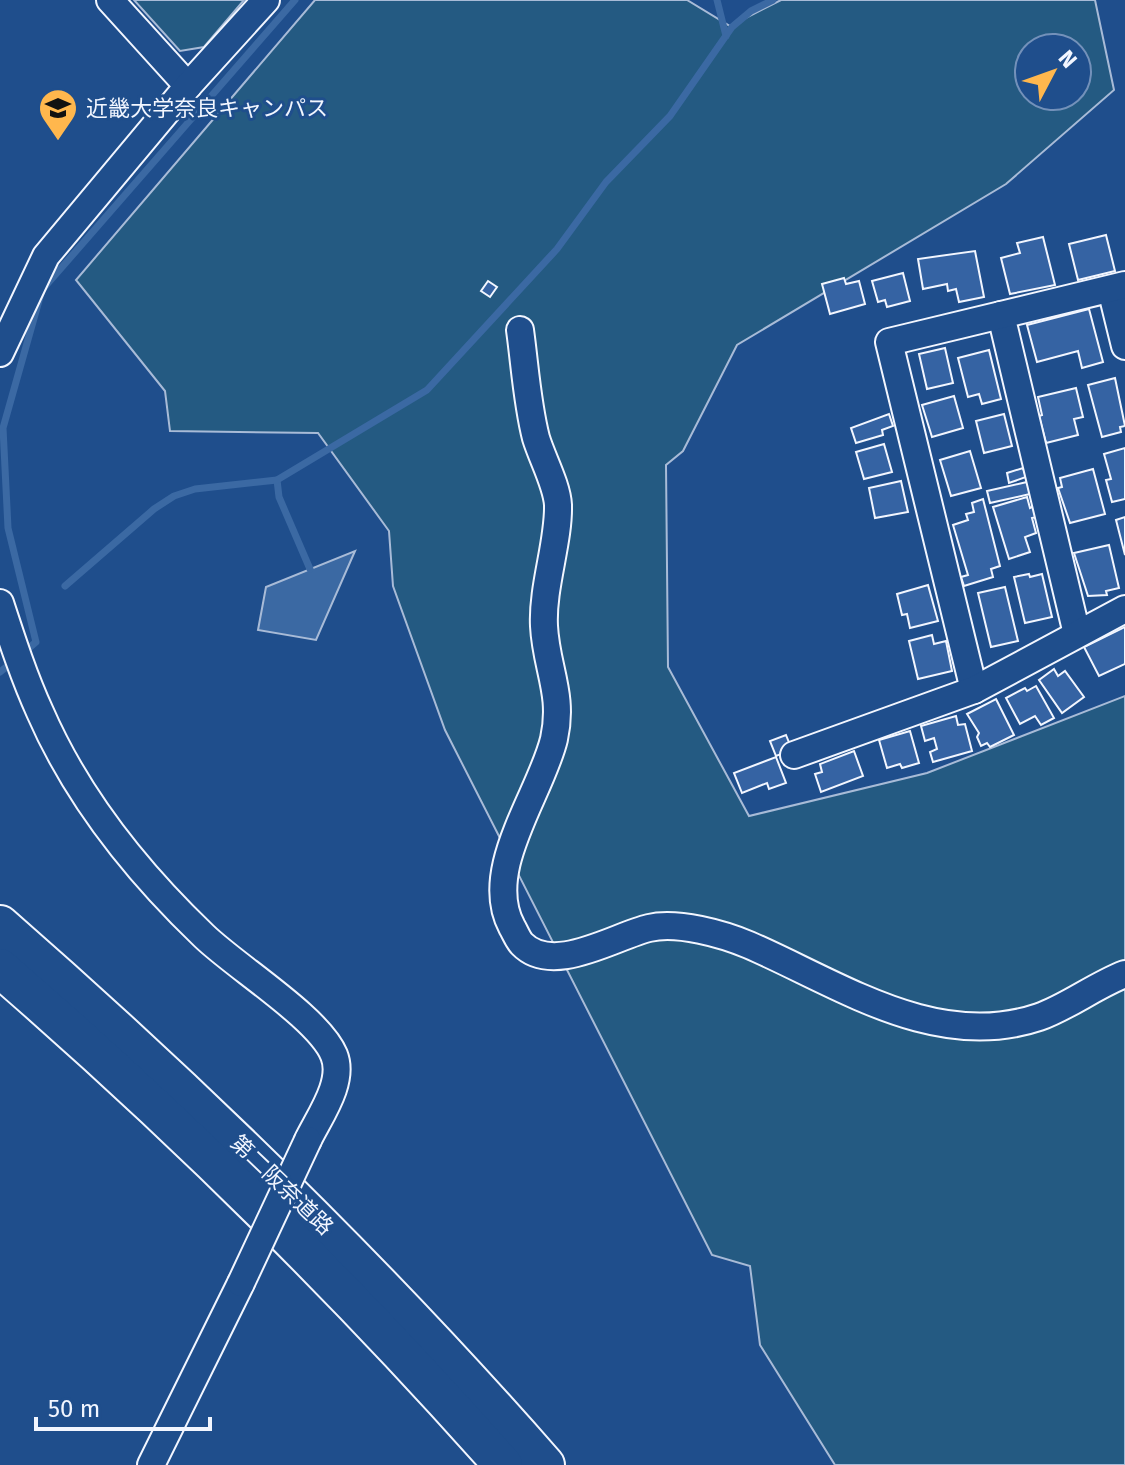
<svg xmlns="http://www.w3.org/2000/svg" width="1125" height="1465" font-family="'Fira Sans','Noto Sans JP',sans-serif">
	<rect width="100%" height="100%" fill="#1f4e8c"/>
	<!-- green -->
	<g fill="#245a82" stroke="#a8bbd7" stroke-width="2" fill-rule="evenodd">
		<polygon points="134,0 244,0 204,47 180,51"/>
		<path d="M315 0H687L730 26 781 0H1095L1114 90 1006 184 737 345 683 451 666 465 668 667 749 816 927 773 1125 696V1465H835L760 1345 750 1266 712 1255 445 730 393 586 389 531 318 433 170 431 165 391 76 280ZM1029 48H1077V96H1029Z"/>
	</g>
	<!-- water -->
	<polygon fill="#3b69a3" stroke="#a8bbd7" stroke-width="2" points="355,551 316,640 258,630 266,587"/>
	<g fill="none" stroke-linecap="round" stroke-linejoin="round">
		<!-- stream -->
		<g stroke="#3b69a3" stroke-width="7">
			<polyline points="717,0 726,36"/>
			<polyline points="277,480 279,497 310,569"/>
			<polyline points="65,586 154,509 174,496 195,489 277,480 427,390 557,249 606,182 670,116 732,27 751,11 773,0"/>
			<polyline points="23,653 36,642 8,528 3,428 42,290 295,0"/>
			<polyline points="0,672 14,661"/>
		</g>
	</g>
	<!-- building -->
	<g fill="#3563a3" stroke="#f2f6ff" stroke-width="2">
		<polygon points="1106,235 1115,271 1078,280 1069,244"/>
		<polygon points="1043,237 1055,285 1010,294 1001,258 1020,253 1017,243"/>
		<polygon points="975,251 984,297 959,302 956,289 948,291 947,284 923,289 918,259"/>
		<polygon points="903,273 910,301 887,307 885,300 878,302 872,281"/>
		<polygon points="844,278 846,284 859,281 865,304 830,314 822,284"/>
		<polygon points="488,281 497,287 490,297 481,291"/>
		<polygon points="1089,309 1103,362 1082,368 1078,351 1037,362 1027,325"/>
		<polygon points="945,348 953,383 927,389 919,354"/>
		<polygon points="989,350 1001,399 982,404 979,394 968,397 958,358"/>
		<polygon points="1115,378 1125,426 1120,427 1121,432 1102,437 1088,385"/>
		<polygon points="1076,388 1083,417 1074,419 1078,435 1046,443 1039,416 1042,415 1038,397"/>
		<polygon points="954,396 963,428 932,437 922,405"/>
		<polygon points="889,414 893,426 882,430 883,435 856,443 851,428"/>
		<polygon points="1004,414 1012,446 984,453 976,421"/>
		<polygon points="884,444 892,472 864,479 856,452"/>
		<polygon points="1125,448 1125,499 1112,502 1106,480 1111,479 1104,454"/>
		<polygon points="970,451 981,488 951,496 940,460"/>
		<polygon points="1023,468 1026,477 1009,483 1007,473"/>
		<polygon points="1093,469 1105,514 1070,523 1058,488 1062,487 1060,478"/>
		<polygon points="901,481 908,512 875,518 869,488"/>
		<polygon points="1027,482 1030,494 990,503 987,491"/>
		<polygon points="1027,497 1030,508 1034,506 1037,517 1032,518 1036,533 1025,537 1030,552 1009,559 993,507"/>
		<polygon points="983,499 1000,566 991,569 993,577 964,586 961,577 968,575 953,525 968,520 966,514 974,512 972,503"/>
		<polygon points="1125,517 1125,555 1116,520"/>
		<polygon points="1109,545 1119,588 1106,591 1107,595 1088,596 1074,553"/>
		<polygon points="1029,574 1030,577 1042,574 1052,617 1025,623 1014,577"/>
		<polygon points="928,585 938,621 910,628 907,614 902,615 897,594"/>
		<polygon points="1005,587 1018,641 991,647 978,593"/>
		<polygon points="1125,627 1125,664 1099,676 1084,647"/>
		<polygon points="932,635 934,644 946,641 952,671 918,679 909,641"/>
		<polygon points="1054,669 1058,676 1065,671 1084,697 1062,713 1039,680"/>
		<polygon points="1036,686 1054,718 1041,725 1035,716 1020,724 1006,698 1025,688 1027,691"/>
		<polygon points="996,699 1014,735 990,747 987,743 981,746 977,737 979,733 967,714"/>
		<polygon points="956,716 958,725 965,724 972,751 933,762 930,752 937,749 934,738 925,741 921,726"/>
		<polygon points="910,731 919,763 902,768 900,764 887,768 879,740"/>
		<polygon points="786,735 792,750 776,756 770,741"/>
		<polygon points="854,751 863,776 821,792 815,774 822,772 820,764"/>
		<polygon points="776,757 786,783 769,789 767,783 742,793 734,773"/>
	</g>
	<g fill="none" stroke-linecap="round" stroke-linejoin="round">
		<defs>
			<g id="minor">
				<polyline points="110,0 188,86"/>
				<polyline points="1111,289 1125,346"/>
				<polyline points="1001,315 1077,634"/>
				<path d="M520 330C525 366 527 403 536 438 542 458 557 485 558 505 559 542 542 587 544 626 546 668 564 694 554 739 541 794 481 870 512 927 515 932 518 940 522 944 553 976 615 936 649 928 677 921 723 934 749 945 839 984 936 1052 1039 1017 1066 1008 1096 985 1125 974"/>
				<polyline points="0,353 46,256 188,86 266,0"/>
				<path d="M0 603C12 640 24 677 40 712 77 797 137 872 204 936 236 967 319 1018 334 1055 345 1082 319 1117 308 1140"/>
				<polyline points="974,690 889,342 1125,285"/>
				<polyline points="794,755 974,690 1125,609"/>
				<polyline points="151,1465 241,1283"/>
			</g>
			<g id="highway">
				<path d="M0 925C193 1094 376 1272 545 1465"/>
				<path d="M0 968C179 1123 346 1288 503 1465"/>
			</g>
		</defs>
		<!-- minor casing -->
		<use href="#minor" stroke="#f2f6ff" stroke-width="30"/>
		<!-- highway casing -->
		<use href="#highway" stroke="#f2f6ff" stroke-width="42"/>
		<!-- minor -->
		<use href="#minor" stroke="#1f4e8c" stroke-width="26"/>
		<!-- highway -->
		<use href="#highway" stroke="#1f4e8c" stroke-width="38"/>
		<defs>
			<polyline id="minor-bridge" points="241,1283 308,1140"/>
		</defs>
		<!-- minor-bridge casing -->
		<use href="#minor-bridge" stroke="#f2f6ff" stroke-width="30" stroke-linecap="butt"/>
		<!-- minor-bridge -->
		<use href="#minor-bridge" stroke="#1f4e8c" stroke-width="26"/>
	</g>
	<!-- icons -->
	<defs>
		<symbol id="university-pin" viewBox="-11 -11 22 30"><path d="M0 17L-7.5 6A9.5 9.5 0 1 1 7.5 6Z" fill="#ffb74d" stroke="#1f4e8c"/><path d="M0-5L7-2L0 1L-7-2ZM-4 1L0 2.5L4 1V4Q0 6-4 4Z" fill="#111"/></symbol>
	</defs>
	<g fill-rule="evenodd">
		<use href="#university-pin" x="36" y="86" width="44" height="60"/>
	</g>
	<g text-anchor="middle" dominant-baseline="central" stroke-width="6" stroke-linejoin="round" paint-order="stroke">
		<!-- poi labels -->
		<g font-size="22" fill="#f2f6ff" stroke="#1f4e8c" text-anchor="start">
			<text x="86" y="108">近畿大学奈良キャンパス</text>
		</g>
		<!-- street labels -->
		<g font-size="22" fill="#f2f6ff" stroke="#1f4e8c">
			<text transform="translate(282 1185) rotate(44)">第二阪奈道路</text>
		</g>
	</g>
	<!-- north arrow -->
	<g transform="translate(1053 72) rotate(49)"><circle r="38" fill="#1f4e8c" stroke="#7391ba" stroke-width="2"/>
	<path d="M0-6L14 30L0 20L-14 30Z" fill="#ffb74d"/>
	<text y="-12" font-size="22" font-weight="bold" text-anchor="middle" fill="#f2f6ff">N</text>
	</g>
	<!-- scale -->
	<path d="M36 1417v12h174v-12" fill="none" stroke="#f2f6ff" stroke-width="4"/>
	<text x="48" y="1417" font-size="24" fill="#f2f6ff" stroke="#1f4e8c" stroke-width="6" paint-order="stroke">50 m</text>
</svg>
